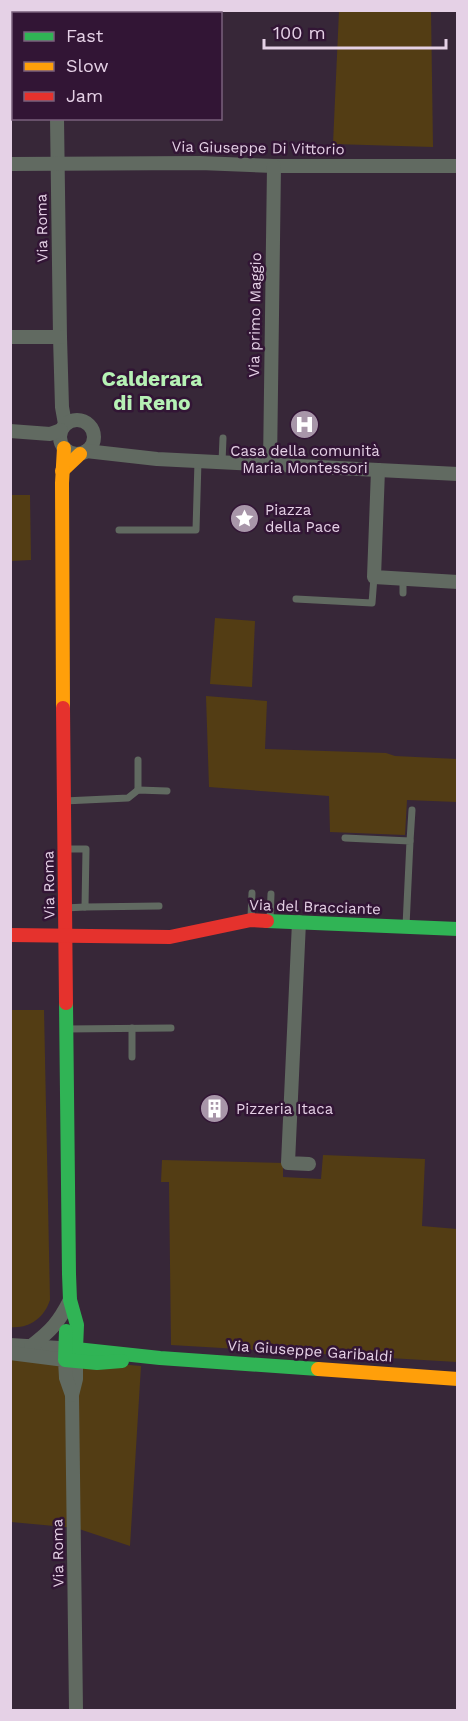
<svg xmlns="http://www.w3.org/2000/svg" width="468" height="1721" font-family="'Work Sans',sans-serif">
	<rect width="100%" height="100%" fill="#372738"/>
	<!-- green -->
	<g fill="#533d14">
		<polygon points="339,11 431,11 433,147 333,144"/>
		<polygon points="11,495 30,495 31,560 11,561"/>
		<polygon points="215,618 255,621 252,687 210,684"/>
		<polygon points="206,696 267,701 265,749 386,753 395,756 457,759 457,802 407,800 405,835 330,832 329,796 209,787"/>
		<path d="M10 1010H44L50 1300C44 1318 29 1329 10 1327Z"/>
		<polygon points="323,1155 425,1159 422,1226 457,1229 457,1362 171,1345 169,1182 161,1182 162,1160 283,1163 283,1177 321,1179"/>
		<polygon points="10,1354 141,1366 130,1546 76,1528 11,1522"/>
	</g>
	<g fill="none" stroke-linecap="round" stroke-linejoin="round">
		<!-- lane -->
		<g stroke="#616a61" stroke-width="7">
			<polyline points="222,462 223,438"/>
			<polyline points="119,530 196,530 198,461"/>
			<polyline points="403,593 403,579"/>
			<polyline points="296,599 372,603 374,577"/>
			<polyline points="138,790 138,760"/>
			<polyline points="64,801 128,798 138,790 167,791"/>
			<polyline points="345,838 410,841 406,926"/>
			<polyline points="410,841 412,810"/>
			<polyline points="65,849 86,849 85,907 159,906"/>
			<polyline points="65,908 85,907"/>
			<polyline points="251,918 252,893"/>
			<polyline points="270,920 271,894"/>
			<polyline points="66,1029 171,1028"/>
			<polyline points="132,1057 132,1028"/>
		</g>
		<!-- street -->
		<g stroke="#616a61" stroke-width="14">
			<polyline points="55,10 55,14"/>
			<polyline points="57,118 60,337 62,407 65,424"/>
			<polyline points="10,164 200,163 274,166 458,166"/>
			<polyline points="10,337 60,337"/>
			<circle cx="77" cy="437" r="17"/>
			<polyline points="10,431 50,434 61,430"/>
			<polyline points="86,451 157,459 458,474"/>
			<polyline points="270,465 274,166"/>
			<polyline points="378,470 374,577 458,582"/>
			<polyline points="299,922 288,1163 309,1164"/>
			<polyline points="10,1345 76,1349 76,1379 72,1395 76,1710"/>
			<path d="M31 1346C51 1331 59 1322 70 1300"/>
			<polyline points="10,1353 65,1360 66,1378 72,1395"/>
		</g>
		<!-- fast -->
		<g stroke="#30b455" stroke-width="14">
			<polyline points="267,921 458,929"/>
			<polyline points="66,1003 69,1274 70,1300 77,1325 76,1349 160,1358 318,1369"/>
			<polyline points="66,1331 65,1360 97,1363 122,1361"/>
		</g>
		<!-- slow -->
		<g stroke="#ff9f0a" stroke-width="14">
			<polyline points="62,471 80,454"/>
			<polyline points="63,708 62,483 64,448"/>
			<polyline points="318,1369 458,1379"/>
		</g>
		<!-- jam -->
		<g stroke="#e5322d" stroke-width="14">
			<polyline points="63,708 66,1003"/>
			<polyline points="10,935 170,937 251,920 267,921"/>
		</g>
	</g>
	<!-- icons -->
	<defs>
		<symbol id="hospital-disc" viewBox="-11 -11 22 22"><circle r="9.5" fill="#a896a9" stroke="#321535"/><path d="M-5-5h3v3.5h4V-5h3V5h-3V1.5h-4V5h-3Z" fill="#fff"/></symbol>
		<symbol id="sight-disc" viewBox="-11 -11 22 22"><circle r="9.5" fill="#a896a9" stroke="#321535"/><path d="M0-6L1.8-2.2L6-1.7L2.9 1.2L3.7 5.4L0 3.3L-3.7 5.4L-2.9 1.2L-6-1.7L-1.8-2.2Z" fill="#fff"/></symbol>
		<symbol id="building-disc" viewBox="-11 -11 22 22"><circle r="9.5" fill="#a896a9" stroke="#321535"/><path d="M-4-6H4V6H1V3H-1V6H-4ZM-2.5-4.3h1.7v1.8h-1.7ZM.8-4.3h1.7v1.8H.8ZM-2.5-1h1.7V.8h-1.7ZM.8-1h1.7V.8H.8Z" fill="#fff"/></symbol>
	</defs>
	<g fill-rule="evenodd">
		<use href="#hospital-disc" x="288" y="408" width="33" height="33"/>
		<use href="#sight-disc" x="228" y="502" width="33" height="33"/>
		<use href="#building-disc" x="198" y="1092" width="33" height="33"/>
	</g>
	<g text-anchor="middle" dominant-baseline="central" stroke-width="5" stroke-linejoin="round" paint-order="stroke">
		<!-- street labels -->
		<g font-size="15" fill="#e5d1e6" stroke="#321535">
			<text transform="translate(258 148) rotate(1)">Via Giuseppe Di Vittorio</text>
			<text transform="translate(42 228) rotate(-91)">Via Roma</text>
			<text transform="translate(255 315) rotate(-89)">Via primo Maggio</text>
			<text transform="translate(49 885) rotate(-91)">Via Roma</text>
			<text transform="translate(315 907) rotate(2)">Via del Bracciante</text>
			<text transform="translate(310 1351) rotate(4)">Via Giuseppe Garibaldi</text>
			<text transform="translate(58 1553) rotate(-91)">Via Roma</text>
		</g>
		<!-- poi labels -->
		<g font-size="15" fill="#e5d1e6" stroke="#321535" text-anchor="start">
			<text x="305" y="451" text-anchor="middle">Casa della comunità<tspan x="305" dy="17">Maria Montessori</tspan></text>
			<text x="265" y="510">Piazza<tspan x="265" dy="17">della Pace</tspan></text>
			<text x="236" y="1109">Pizzeria Itaca</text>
		</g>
		<!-- district labels -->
		<g font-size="21" font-weight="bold" fill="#b6f1b5" stroke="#321535">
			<text x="152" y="378">Calderara<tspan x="152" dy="24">di Reno</tspan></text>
		</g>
	</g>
	<!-- border -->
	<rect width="468" height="1721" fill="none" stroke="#e5d1e6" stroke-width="24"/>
	<!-- legend -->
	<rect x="12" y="12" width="210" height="108" fill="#321535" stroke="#7a607c" stroke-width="1.5"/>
	<rect x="24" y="32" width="30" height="9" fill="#30b455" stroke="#7a607c" stroke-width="1.5"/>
	<text x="66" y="42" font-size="18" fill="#e5d1e6">Fast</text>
	<rect x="24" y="62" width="30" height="9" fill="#ff9f0a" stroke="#7a607c" stroke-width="1.5"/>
	<text x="66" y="72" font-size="18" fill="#e5d1e6">Slow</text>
	<rect x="24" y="92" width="30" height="9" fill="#e5322d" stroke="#7a607c" stroke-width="1.5"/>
	<text x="66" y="102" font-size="18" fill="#e5d1e6">Jam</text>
	<!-- scale -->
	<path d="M264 39v9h182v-9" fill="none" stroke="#e5d1e6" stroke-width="3"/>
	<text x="273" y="39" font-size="18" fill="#e5d1e6" stroke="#321535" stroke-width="4.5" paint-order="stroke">100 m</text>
</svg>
